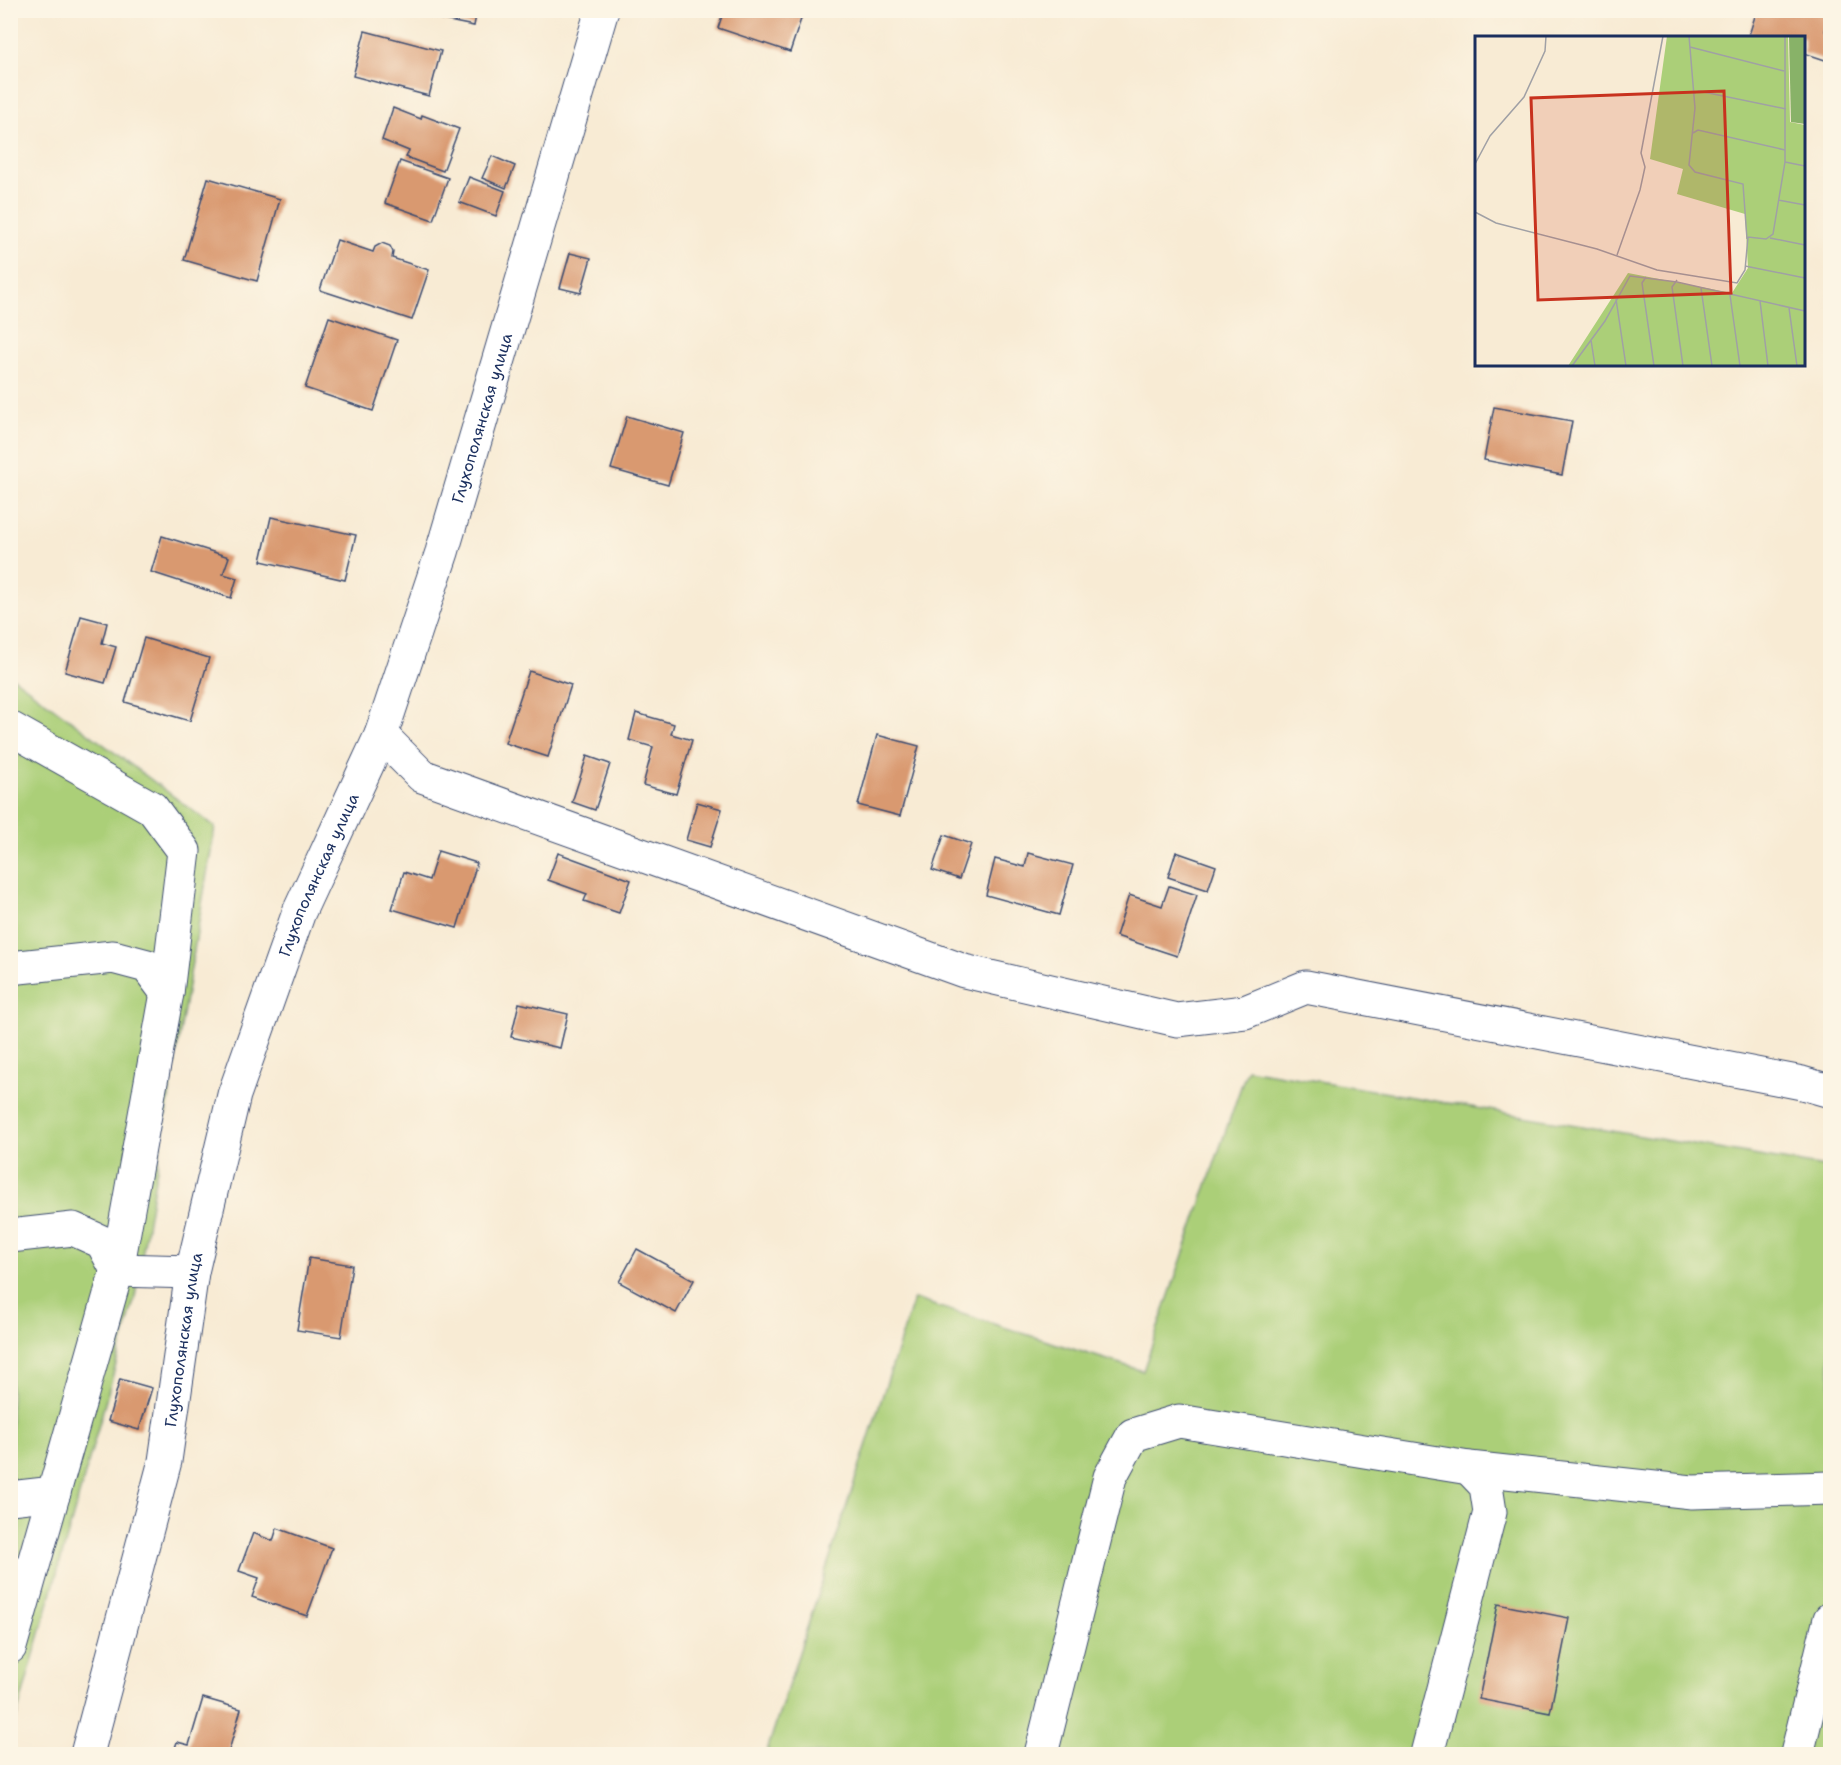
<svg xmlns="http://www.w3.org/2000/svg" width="1841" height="1765" font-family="'Shantell Sans',sans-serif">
	<rect width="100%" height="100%" fill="#fcf5e5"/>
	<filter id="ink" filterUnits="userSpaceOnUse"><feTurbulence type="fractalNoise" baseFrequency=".0167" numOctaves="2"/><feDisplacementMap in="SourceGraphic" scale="12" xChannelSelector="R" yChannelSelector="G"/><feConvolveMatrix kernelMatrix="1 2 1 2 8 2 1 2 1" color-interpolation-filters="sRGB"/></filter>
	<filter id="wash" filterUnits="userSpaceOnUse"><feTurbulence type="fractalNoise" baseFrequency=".008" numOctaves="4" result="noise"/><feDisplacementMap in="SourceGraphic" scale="24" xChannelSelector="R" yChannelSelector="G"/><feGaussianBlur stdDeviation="1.35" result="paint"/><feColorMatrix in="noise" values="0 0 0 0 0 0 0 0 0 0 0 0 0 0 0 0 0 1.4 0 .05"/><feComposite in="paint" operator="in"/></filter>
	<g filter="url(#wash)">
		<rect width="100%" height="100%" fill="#f8ebd4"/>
		<!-- green -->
		<g fill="#abcf78" stroke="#637f6b" stroke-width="1.5">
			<polygon points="11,676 215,827 135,1297 11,1736"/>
			<polygon points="1247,1069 1830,1168 1830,1754 766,1754 914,1299 1143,1371"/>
		</g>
		<g id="blocks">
			<!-- building -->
			<g fill="#d99970">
				<polygon points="425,10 477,10 474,26 424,16"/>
				<polygon points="724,10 804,10 790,52 718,28"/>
				<polygon points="1757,10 1830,10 1825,31 1830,33 1830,53 1828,61 1804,53 1804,38 1756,38 1749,35"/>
				<polygon points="365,31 441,51 429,96 353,76"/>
				<polygon points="393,108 421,119 422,115 459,129 443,171 406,157 409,151 382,140"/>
				<polygon points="492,156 515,166 506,188 482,178"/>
				<polygon points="400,161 448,178 433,220 385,203"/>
				<polygon points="469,177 505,191 496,216 459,202"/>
				<polygon points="208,178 280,199 257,281 184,260"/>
				<polygon points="337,240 373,252 375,247 382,243 390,246 393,252 392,258 429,270 412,320 320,290"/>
				<polygon points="570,253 591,258 581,293 560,288"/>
				<polygon points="329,317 397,340 373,411 305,388"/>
				<polygon points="1494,407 1572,421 1562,475 1484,460"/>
				<polygon points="627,416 684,433 668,485 611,469"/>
				<polygon points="271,517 356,535 345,580 261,561"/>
				<polygon points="162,536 229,557 223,574 237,578 231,598 151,572"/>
				<polygon points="81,616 107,623 102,643 116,647 105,683 65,672"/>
				<polygon points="144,638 209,658 190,721 125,702"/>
				<polygon points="529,671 571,685 548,757 505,743"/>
				<polygon points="636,713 674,724 671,734 692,740 676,794 643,785 653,747 629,740"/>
				<polygon points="877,735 919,746 900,816 858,805"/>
				<polygon points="587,756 610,764 595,810 572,802"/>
				<polygon points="697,802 722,809 710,847 686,840"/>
				<polygon points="944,835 971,844 959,879 932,870"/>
				<polygon points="438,851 477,863 457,928 392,909 404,872 429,880"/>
				<polygon points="1176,852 1216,866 1208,890 1168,877"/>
				<polygon points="558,853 631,880 619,913 584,901 587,894 548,880"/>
				<polygon points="1028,853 1073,865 1059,915 986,895 995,859 1025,867"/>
				<polygon points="1169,886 1197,895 1177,956 1116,936 1129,895 1162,906"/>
				<polygon points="519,1003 568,1014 560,1048 511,1037"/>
				<polygon points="637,1249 694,1280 676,1313 619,1282"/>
				<polygon points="309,1258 352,1265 341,1337 297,1330"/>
				<polygon points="120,1379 152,1388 139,1430 108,1421"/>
				<polygon points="277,1528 332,1548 307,1616 252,1597 259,1578 239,1571 253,1533 273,1541"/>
				<polygon points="1498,1604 1569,1618 1550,1713 1479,1699"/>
				<polygon points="203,1698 241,1709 228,1754 173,1754 177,1742 189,1745"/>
			</g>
		</g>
	</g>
	<g filter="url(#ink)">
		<use href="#blocks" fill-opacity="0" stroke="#3c4b70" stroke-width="1.5"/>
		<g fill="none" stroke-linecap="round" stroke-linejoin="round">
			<defs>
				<g id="minor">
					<polyline points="10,728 152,808 184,851 167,993 117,1270 10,1647"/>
					<polyline points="381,735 422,776 964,971 1177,1020 1245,1012 1306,987 1802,1083 1830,1091"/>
					<polyline points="10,968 113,957 147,966 167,993"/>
					<polyline points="10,1236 73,1229 102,1242 117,1270 192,1272"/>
					<polyline points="10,1498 54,1493"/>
					<path id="s1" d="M87 1754 165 1461 192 1272 234 1095 299 912 381 735 442 552 602 10"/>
					<polyline points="1041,1754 1110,1477 1133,1435 1179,1421 1469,1468 1692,1492 1830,1488"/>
					<polyline points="1427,1754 1490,1512 1486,1486 1469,1468"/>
					<polyline points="1797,1754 1830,1619"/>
				</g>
			</defs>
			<!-- minor casing -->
			<use href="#minor" stroke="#3c4b70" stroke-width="35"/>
			<!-- minor -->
			<use href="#minor" stroke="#fff" stroke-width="33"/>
		</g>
	</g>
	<g text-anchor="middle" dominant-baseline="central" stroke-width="4.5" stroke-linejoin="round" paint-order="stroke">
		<!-- street labels -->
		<g font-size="16" fill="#1b2f5e" stroke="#fcf5e5">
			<text stroke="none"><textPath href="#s1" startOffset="1398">Глухополянская улица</textPath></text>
			<text stroke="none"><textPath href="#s1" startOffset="912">Глухополянская улица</textPath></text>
			<text stroke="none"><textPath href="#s1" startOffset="426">Глухополянская улица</textPath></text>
		</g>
	</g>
	<!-- overview -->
	<g transform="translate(1475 36)">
		<rect width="330" height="330" fill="#f8ebd4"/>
		<path d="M192 0H313L315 86 330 89V330H93L153 237 257 257 273 232 270 178 202 158 208 133 175 123Z" fill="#abcf78"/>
		<path d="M314 0H330V88L316 86Z" fill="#88b268"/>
		<path fill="none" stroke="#a0a0a5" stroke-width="1.5" d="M214 0 220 72 214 129 220 136 268 148 272 203M215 11 309 35M219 57 224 55 311 73M218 97 223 94 310 114M310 126 330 130M0 128 15 100 49 61 70 15 71 0M303 164 330 169M0 176 21 187 122 213 182 234 262 247 270 234 273 201 291 203 298 198 310 126V0M295 202 330 209M142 219 165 154 170 131 166 117 188 0M270 230 330 242M171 241 167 247 179 330M202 244 197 251 208 330M226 252 237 330M255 259 265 330M141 263 151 330M285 265 293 330M314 272 322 330M116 304 120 330M97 330 130 285 155 240 202 246 330 275"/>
		<path fill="#c8321e" fill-opacity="0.15" stroke="#c8321e" stroke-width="3" d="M249 55 256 257 63 264 56 62Z"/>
		<rect width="330" height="330" fill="none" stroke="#1b2f5e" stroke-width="3"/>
	</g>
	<!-- margin -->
	<rect width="1841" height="1765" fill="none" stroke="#fcf5e5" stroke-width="36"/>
</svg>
